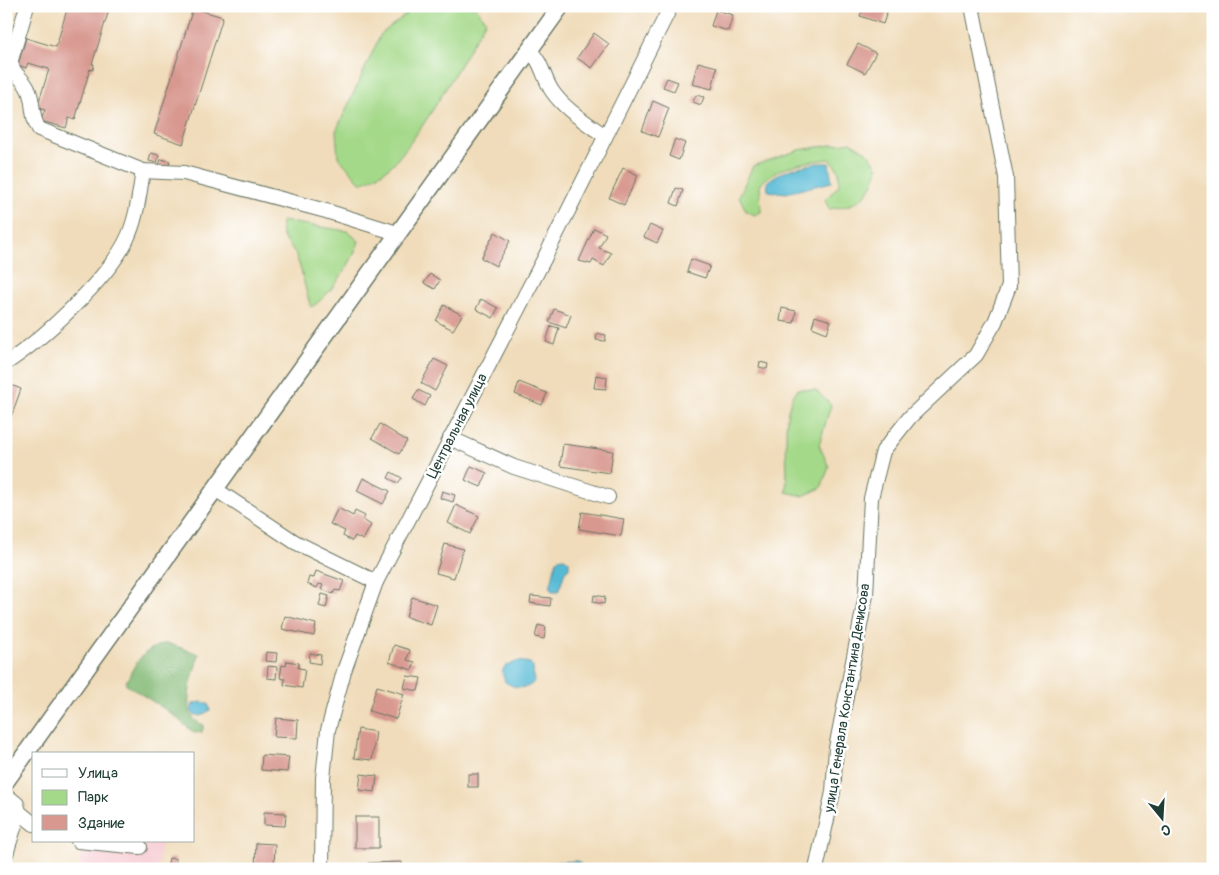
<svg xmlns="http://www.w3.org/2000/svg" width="1219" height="875" font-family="Pangolin,sans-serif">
	<rect width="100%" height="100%" fill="#fff"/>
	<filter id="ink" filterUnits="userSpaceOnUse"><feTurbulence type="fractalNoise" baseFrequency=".02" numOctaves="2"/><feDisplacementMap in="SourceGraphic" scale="10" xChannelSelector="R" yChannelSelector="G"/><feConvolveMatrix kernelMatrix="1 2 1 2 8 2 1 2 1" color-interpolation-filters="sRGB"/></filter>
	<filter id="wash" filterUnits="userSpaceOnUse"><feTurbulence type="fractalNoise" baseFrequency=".0096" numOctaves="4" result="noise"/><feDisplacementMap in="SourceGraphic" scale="20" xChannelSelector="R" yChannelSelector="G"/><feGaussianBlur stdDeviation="1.12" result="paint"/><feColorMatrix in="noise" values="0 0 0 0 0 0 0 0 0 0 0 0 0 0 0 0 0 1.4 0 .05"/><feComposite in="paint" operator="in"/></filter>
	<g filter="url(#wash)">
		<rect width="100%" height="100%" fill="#f0dcba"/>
		<!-- built -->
		<polygon fill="#f7cfd5" points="83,841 161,841 158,869 79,869"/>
		<!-- green -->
		<g fill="#a4d989" stroke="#628b5e">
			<path d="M417 6H475L486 21C459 65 429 122 396 161 388 170 372 179 361 183L338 157 336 131 381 34Z"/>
			<path d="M851 142 869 154 878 168C871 197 858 206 829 209L825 200 839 185V171L830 159C805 162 777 165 760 185L761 212 755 215 746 211 739 196 753 166 799 150Z"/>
			<path d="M282 221 347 231 359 241C354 260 329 298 311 307 305 291 303 274 297 258 292 242 278 243 282 221Z"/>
			<path d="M798 389 816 390 831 405 819 445 829 467 821 488 803 496 786 492C790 464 778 410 798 389Z"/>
		</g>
		<!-- forest -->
		<path fill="#83b975" stroke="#517b54" d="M167 643 199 654C194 675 176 717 204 725L202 732 194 733 171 713 125 684C136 662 142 649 167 643Z"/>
		<!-- water -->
		<g fill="#57bad5" stroke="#3b7c84">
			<path d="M817 163H829L832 182 786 193 768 191 767 182C782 169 799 167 817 163Z"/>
			<path d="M564 558 569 561V568L565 571 559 591H552L550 586C554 577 553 568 558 559Z"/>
			<path d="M519 661 530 663 533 667 534 682C526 691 514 688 505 682L502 672 505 666Z"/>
			<polygon points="201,702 208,703 210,710 201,716 193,714 191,710 193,704"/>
			<polygon points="578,861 584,869 545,869 553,862"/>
		</g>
		<g id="blocks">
			<!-- building -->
			<g fill="#d8988f">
				<polygon points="68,6 103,6 103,9 109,10 92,64 94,64 93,70 90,69 75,120 69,118 66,128 41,121 45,110 37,108 49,69 28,63 26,68 18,65 26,38 56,47"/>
				<polygon points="864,6 889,6 883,24 860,16"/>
				<polygon points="193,8 223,17 183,144 154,134"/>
				<polygon points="716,10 733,15 728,31 711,26"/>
				<polygon points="594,33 609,44 592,68 577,58"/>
				<polygon points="858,44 876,53 865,73 847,64"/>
				<polygon points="698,62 717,67 712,89 692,84"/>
				<polygon points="667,78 678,82 674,91 663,87"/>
				<polygon points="696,95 704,97 701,105 693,102"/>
				<polygon points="653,101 669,108 658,137 642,131"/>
				<polygon points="675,139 685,143 679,160 669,156"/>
				<polygon points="151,153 159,155 157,163 149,161"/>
				<polygon points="161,159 170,161 168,167 159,165"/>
				<polygon points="623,168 638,175 624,205 609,198"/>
				<polygon points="676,188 683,190 678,206 671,203"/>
				<polygon points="650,225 663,231 657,243 644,237"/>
				<polygon points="594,228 606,234 599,248 611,253 604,266 593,260 591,264 579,261"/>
				<polygon points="495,232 510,241 496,266 481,258"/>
				<polygon points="691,259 710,266 705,278 687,272"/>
				<polygon points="430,274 440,280 435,289 424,283"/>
				<polygon points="481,299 498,308 493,318 476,309"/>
				<polygon points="444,305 462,315 453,330 436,321"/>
				<polygon points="782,308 796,311 794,323 780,321"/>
				<polygon points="554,309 571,315 566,328 549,322"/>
				<polygon points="815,316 831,321 827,333 812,327"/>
				<polygon points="551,326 559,328 554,345 546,342"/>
				<polygon points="597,333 606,335 605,341 596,340"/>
				<polygon points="434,359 448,366 435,391 421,383"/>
				<polygon points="760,362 768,364 767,369 759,367"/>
				<polygon points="596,375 607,377 606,389 594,388"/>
				<polygon points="519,382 547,393 542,405 515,394"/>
				<polygon points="6,383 21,389 7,428 6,428"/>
				<polygon points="418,390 430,396 425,406 413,399"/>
				<polygon points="380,424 407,441 399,454 372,438"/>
				<polygon points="563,444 613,451 610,473 560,466"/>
				<polygon points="471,466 487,473 481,487 465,480"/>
				<polygon points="391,472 402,478 398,483 388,478"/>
				<polygon points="363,478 390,491 383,504 357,491"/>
				<polygon points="442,491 455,495 453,502 440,498"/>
				<polygon points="456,505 479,516 470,534 448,523"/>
				<polygon points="338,508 353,516 355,511 365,516 363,520 371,525 363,540 355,536 352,541 343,536 345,531 330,524"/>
				<polygon points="582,512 624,519 621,536 579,529"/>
				<polygon points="445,544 463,549 454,578 436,573"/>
				<polygon points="316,571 344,581 340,591 335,590 333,594 321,589 323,585 319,584 317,588 307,584 309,577 314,578"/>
				<polygon points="322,594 329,596 326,608 319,606"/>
				<polygon points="594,595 605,597 604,604 593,602"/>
				<polygon points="531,596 551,598 550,606 530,603"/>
				<polygon points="412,597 437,605 431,625 406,617"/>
				<polygon points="285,616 316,624 314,636 282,629"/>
				<polygon points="538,625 546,627 544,639 535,637"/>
				<polygon points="394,645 410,650 407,660 415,662 412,670 389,662"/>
				<polygon points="266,652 277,653 276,662 265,661"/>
				<polygon points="310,653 321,655 320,664 309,662"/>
				<polygon points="287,661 299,663 298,668 305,669 302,688 284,685 285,679 280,678 282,665 286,666"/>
				<polygon points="268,666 277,667 276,679 267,678"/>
				<polygon points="407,676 421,678 418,691 404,688"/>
				<polygon points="377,686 404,694 396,719 369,711"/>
				<polygon points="276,718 298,720 297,738 274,737"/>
				<polygon points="358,729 376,732 372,760 354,758"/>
				<polygon points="262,755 289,757 287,772 261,770"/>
				<polygon points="361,774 377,776 375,792 359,790"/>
				<rect x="468" y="774" width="10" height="13"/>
				<polygon points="264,812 286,813 285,826 264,825"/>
				<rect x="355" y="817" width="24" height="31"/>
				<polygon points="256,843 275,844 274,869 255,869"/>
				<polygon points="169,858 176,859 175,869 167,869"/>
				<polygon points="402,862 402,869 368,869 368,863"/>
			</g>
		</g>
	</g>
	<g filter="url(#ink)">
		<use href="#blocks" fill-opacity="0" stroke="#687563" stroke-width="1"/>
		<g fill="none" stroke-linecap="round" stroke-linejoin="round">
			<defs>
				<g id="minor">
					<path d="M27 6 11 60C11 73 21 76 27 87 35 100 30 116 39 129L143 171 184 173 326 211 397 233"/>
					<path d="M529 50C542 61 543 77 552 91 565 110 587 123 605 136"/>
					<path d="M6 363C42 340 107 279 126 241 137 219 139 195 143 171"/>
					<polyline points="450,438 514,467 608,497"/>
					<polyline points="215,489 295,542 376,582"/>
					<polyline points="6,795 17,804 19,812 6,854"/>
					<polyline points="19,812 34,824"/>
					<polyline points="78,841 140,847"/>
					<polyline points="322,869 323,778 328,730 344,671 376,582 544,259 671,6"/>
					<polyline points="816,869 833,792 836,748 866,595 871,498 883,451 910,417 976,355 995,322 1009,286 1006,177 972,6"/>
				</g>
				<polyline id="major" points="6,781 561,6"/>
			</defs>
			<!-- minor casing -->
			<use href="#minor" stroke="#687563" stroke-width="16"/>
			<!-- major casing -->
			<use href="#major" stroke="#687563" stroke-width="19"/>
			<!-- minor -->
			<use href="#minor" stroke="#fff" stroke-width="14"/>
			<!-- major -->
			<use href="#major" stroke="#fff" stroke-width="16"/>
		</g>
	</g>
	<g text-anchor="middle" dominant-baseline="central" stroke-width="5" stroke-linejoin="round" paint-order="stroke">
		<!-- street labels -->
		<g font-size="14" fill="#1f3d34" stroke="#fff">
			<text transform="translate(457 426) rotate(-63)">Центральная улица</text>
			<text transform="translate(847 698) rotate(-81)">улица Генерала Константина Денисова</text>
		</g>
	</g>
	<!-- margin -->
	<rect width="1219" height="875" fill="none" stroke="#fff" stroke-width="25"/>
	<!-- legend -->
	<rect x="32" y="752" width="162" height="90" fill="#ffffff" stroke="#a5b1ae"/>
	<rect x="42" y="769" width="25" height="8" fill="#ffffff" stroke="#a5b1ae"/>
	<text x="78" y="778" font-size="15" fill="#1f3d34">Улица</text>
	<rect x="42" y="790" width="25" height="15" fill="#a4d989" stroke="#a5b1ae"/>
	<text x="78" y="802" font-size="15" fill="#1f3d34">Парк</text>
	<rect x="42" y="815" width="25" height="15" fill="#d8988f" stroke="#a5b1ae"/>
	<text x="78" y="828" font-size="15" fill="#1f3d34">Здание</text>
	<!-- north arrow -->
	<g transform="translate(1162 818) rotate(162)" stroke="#ffffff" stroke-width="4" paint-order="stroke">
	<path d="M0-4L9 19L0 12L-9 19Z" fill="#1f3d34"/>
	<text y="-8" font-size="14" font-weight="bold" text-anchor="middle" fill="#1f3d34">С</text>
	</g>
</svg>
